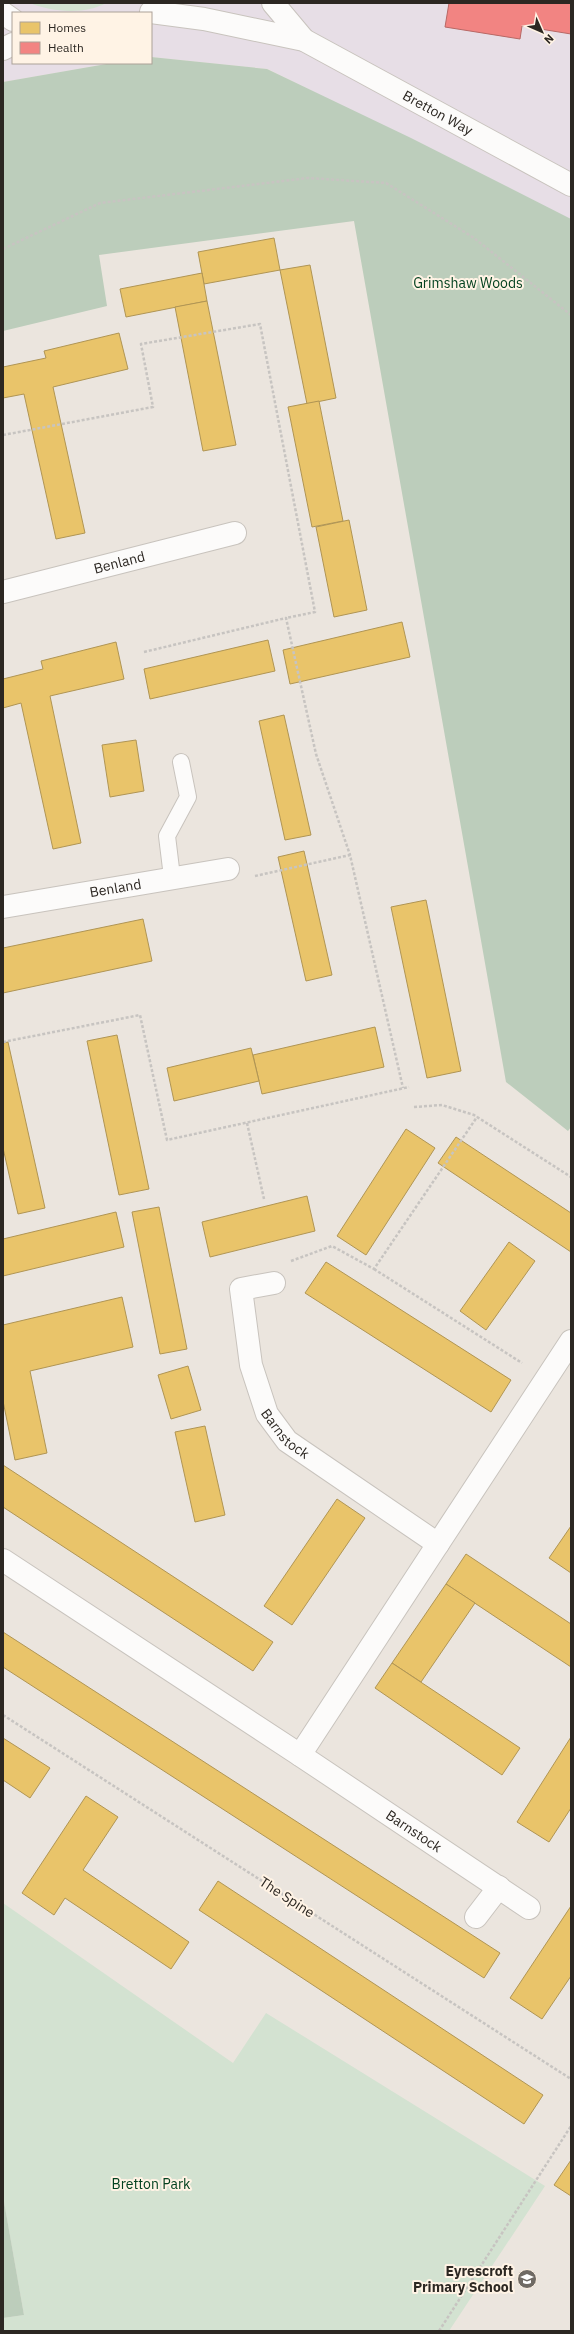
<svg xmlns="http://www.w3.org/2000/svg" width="574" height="2334" font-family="'IBM Plex Sans',sans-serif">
	<rect width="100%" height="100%" fill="#ebe5de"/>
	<!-- commercial -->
	<polygon fill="#e7dee6" points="3,3 571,3 571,220 268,69 151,57 151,13 13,13 13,63 112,63 3,82"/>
	<!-- green -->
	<g fill="#d3e2d1">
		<path d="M30 3H106C85 15 51 12 30 3Z"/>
		<polygon points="3,1903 233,2063 266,2013 545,2186 449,2331 3,2331 3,2318 24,2315 3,2196"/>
	</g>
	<!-- forest -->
	<g fill="#bccdbb">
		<polygon points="151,57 267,69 411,138 571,219 571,1127 568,1131 506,1082 354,221 99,255 107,306 3,331 3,82 112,63 151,63"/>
		<polygon points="3,2196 24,2315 3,2318"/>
	</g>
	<!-- homes -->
	<g fill="#e9c46a" stroke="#b09554">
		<polygon points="274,238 280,270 204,284 198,252"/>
		<polygon points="310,265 336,398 307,404 280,270"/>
		<polygon points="202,273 207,301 126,317 120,289"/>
		<polygon points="207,301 236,445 203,451 175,307"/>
		<polygon points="119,333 128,369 53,387 85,533 56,539 24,394 3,398 3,367 46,358 44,351"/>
		<polygon points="319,401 343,521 312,527 288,407"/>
		<polygon points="349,520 367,610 334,617 316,527"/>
		<polygon points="402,622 410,657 290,684 283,650"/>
		<polygon points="268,640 275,671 150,699 144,669"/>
		<polygon points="116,642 124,679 50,696 81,843 53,849 21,703 3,708 3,679 43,669 41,661"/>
		<polygon points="284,715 311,835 285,840 259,721"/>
		<polygon points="136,740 144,791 110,797 102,745"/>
		<polygon points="304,851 332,975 306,981 278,857"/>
		<polygon points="426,900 461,1071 427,1078 391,907"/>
		<polygon points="143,919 152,961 3,993 3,948"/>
		<polygon points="375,1027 384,1067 262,1094 253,1055"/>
		<polygon points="117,1035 149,1189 119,1195 87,1041"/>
		<polygon points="8,1042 45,1208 18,1214 3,1148 3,1043"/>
		<polygon points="251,1048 259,1081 174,1101 167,1068"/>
		<polygon points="406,1129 435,1148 366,1255 337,1236"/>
		<polygon points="456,1137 571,1213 571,1252 438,1163"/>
		<polygon points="307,1196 315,1231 210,1257 202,1222"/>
		<polygon points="159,1207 187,1349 160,1354 132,1212"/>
		<polygon points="116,1212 124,1247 3,1276 3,1239"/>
		<polygon points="509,1242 535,1261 486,1330 460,1311"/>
		<polygon points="326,1262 511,1380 491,1412 305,1293"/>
		<polygon points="122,1297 133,1347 30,1371 47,1453 15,1460 3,1401 3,1325"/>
		<polygon points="188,1366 201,1410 171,1419 158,1375"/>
		<polygon points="205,1426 225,1515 195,1522 175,1432"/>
		<polygon points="3,1465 273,1642 253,1671 3,1507"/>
		<polygon points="337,1499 365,1518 292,1625 264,1606"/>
		<polygon points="571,1526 571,1573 549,1558"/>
		<polygon points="466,1554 571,1624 571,1667 446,1584"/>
		<polygon points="446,1584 475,1603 421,1682 392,1663"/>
		<polygon points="3,1632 500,1953 484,1978 3,1667"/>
		<polygon points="392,1663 520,1748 502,1775 375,1688"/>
		<polygon points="571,1737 571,1808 549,1842 517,1822"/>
		<polygon points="3,1738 50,1768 30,1798 3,1780"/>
		<polygon points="86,1796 118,1817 83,1870 189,1942 171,1969 65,1898 54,1915 22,1893"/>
		<polygon points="218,1881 543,2095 524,2124 199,1910"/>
		<polygon points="571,1906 571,1976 542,2019 510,1998"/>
		<polygon points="571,2160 571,2196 554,2185"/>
	</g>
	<!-- health -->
	<polygon fill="#f28482" stroke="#b76865" points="449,3 571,3 571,34 522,26 520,39 445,27"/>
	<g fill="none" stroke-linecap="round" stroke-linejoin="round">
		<defs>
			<polyline id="lane" points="172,877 167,836 188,797 181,762"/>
			<g id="street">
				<polyline points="3,49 13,44"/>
				<path id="s1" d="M3 592 235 533"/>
				<path id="s2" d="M3 907 228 869"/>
				<path id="s3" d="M274 1283 241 1289 251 1365 267 1414 287 1441 438 1544 571 1341"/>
				<polyline points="3,1560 300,1755 438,1544"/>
				<path id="s4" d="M300 1755 529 1908"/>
				<polyline points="476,1917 499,1887"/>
			</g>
			<g id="secondary">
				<polyline points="273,3 304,40"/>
				<path id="s5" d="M151 12 204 19 304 40 571 185"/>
				<polyline points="3,13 13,20"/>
			</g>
		</defs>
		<!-- lane casing -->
		<use href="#lane" stroke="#c8c3bd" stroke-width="18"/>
		<!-- street casing -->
		<use href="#street" stroke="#c8c3bd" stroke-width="24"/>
		<!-- secondary casing -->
		<use href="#secondary" stroke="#c8c3bd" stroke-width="24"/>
		<!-- path -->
		<g stroke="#c7c4c1" stroke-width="2.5" stroke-dasharray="3 2" stroke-linecap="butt">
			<polyline points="3,249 100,203 308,178 386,183 474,238 571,315"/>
			<polyline points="3,435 153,407 141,344 260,324 315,612 286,618"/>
			<polyline points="144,652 286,618 316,754 350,855"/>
			<polyline points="255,876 350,855 403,1088"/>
			<polyline points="3,1042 140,1015 167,1140 409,1087"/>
			<polyline points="414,1107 442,1105 474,1115 571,1177"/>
			<polyline points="247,1123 264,1199"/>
			<polyline points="291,1261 332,1246 374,1269 477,1117"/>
			<polyline points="374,1269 522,1363"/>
			<polyline points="3,1715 571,2079"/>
			<polyline points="439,2331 571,2126"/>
		</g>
		<!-- lane -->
		<use href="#lane" stroke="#fcfbfa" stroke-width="16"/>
		<!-- street -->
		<use href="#street" stroke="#fcfbfa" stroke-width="22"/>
		<!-- secondary -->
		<use href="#secondary" stroke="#fcfbfa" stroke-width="22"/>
	</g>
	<!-- icons -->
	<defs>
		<symbol id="school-disc" viewBox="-11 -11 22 22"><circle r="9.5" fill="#6f6a64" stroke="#fff3e5"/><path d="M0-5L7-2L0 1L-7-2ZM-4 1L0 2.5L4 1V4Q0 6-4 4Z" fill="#fff"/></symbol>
	</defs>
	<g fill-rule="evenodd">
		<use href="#school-disc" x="516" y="2268" width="22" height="22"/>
	</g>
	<g text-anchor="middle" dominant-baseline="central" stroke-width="4" stroke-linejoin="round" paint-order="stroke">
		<!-- street labels -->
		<g font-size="14" fill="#2c2722" stroke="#fff3e5">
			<text stroke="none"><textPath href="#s5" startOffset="308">Bretton Way</textPath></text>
			<text stroke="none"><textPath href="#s1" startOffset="120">Benland</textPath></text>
			<text stroke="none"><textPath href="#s2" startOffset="114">Benland</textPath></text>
			<text stroke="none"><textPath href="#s3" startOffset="189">Barnstock</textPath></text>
			<text stroke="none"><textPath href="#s4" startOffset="137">Barnstock</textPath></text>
			<text transform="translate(287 1897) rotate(33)">The Spine</text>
		</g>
		<!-- park labels -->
		<g font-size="14" fill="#03411f" stroke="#fff3e5">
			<text x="468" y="283">Grimshaw Woods</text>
			<text x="151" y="2184">Bretton Park</text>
		</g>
		<!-- poi labels -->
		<g font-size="14" font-weight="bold" fill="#2c2722" stroke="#fff3e5" text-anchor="end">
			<text x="513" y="2271">Eyrescroft<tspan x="513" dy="16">Primary School</tspan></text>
		</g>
	</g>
	<!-- border -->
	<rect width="574" height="2334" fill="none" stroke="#2c2722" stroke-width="8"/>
	<!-- legend -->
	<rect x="12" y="12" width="140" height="52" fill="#fff3e5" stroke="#aba197"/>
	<rect x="20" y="22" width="20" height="12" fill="#e9c46a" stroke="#aba197"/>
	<text x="48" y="32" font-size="12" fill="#2c2722">Homes</text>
	<rect x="20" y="42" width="20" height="12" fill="#f28482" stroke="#aba197"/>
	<text x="48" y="52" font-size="12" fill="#2c2722">Health</text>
	<!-- north arrow -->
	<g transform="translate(542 32) rotate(135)" stroke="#fff3e5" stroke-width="3" paint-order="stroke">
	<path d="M0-3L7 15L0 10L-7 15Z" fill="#2c2722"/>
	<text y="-6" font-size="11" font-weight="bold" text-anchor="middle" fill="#2c2722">N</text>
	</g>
</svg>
